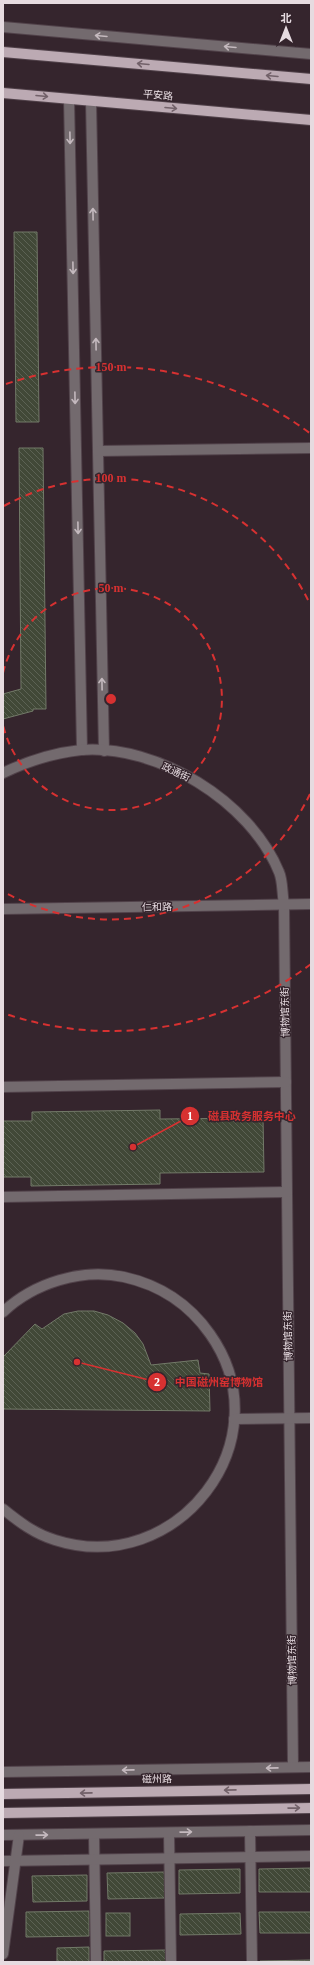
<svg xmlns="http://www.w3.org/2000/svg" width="314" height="1965" font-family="'Times New Roman','Noto Sans SC',serif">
	<defs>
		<pattern id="building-back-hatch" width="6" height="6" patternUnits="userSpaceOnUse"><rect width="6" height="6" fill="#414837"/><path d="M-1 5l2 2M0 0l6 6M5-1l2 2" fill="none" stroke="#5c6254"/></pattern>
	</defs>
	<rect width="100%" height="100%" fill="#35252d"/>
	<!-- building -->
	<g fill="url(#building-back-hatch)" stroke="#727a68">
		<polygon points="14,232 37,232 39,422 16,422"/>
		<polygon points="19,448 43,448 46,709 33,709 33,711 3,719 3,694 21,689"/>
		<polygon points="160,1110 160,1119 263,1118 264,1172 160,1173 160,1184 31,1186 31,1177 3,1177 3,1121 32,1121 32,1112"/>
		<polygon points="78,1311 94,1311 108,1315 123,1323 135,1333 143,1344 151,1365 198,1360 200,1373 209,1374 210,1411 3,1409 3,1357 35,1324 42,1329 64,1314"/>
		<polygon points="311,1868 311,1892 259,1892 259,1869"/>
		<polygon points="240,1869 240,1893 179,1894 179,1870"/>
		<polygon points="165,1872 165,1898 108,1899 107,1873"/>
		<polygon points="87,1875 87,1901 33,1902 32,1876"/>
		<polygon points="89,1911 89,1936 26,1937 26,1912"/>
		<polygon points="259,1912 311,1912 311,1933 260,1933"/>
		<rect x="106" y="1913" width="24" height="23"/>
		<polygon points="240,1913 241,1934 180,1935 180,1914"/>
		<polygon points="89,1947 89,1962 57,1962 57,1948"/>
		<polygon points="166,1950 166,1962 104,1962 104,1951"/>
		<polygon points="311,1960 311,1962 260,1962 260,1961"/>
	</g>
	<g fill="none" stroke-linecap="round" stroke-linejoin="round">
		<defs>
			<g id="minor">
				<polyline points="3,27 311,54"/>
				<polyline points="69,99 82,750"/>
				<polyline points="91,101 104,751"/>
				<polyline points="98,451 311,448"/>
				<path d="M3 773C28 761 53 753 81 750 157 744 250 801 279 872 283 881 282 894 284 904L293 1767"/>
				<polyline points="3,909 311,904"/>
				<polyline points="3,1087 286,1082"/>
				<polyline points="3,1197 287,1192"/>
				<path d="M3 1312C34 1283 81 1268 124 1277 160 1285 189 1304 210 1334 285 1440 177 1579 55 1540 35 1534 19 1522 3 1509"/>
				<polyline points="234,1419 311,1418"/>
				<polyline points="3,1772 311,1767"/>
				<polyline points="250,1831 252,1962"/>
				<polyline points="169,1833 171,1962"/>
				<polyline points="94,1834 96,1962"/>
				<polyline points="3,1835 311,1830"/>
				<polyline points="3,1861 311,1856"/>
				<polyline points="3,1954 19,1835"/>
			</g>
			<g id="major">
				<polyline points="3,52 311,79"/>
				<polyline points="3,93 311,120"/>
				<polyline points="3,1794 311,1789"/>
				<polyline points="3,1813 311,1808"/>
			</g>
		</defs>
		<!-- minor casing -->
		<use href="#minor" stroke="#51424a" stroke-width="12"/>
		<!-- major casing -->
		<use href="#major" stroke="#51424a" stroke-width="12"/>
		<!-- minor -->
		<use href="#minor" stroke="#736a6e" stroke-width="10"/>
		<!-- major -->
		<use href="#major" stroke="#bcaab3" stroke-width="10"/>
	</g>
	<!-- one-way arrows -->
	<defs><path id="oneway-shaft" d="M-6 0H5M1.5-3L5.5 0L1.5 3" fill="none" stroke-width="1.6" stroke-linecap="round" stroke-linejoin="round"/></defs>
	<g stroke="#c4b9be">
		<use href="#oneway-shaft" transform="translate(101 36) rotate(-175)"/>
		<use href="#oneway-shaft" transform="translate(230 47) rotate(-175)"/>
		<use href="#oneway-shaft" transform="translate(70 138) rotate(89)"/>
		<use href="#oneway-shaft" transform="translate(93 214) rotate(-91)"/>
		<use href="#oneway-shaft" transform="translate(73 268) rotate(89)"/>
		<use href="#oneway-shaft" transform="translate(96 344) rotate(-91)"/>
		<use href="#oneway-shaft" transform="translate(75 398) rotate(89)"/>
		<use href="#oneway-shaft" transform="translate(78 528) rotate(89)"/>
		<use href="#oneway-shaft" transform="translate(102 684) rotate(-91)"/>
		<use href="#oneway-shaft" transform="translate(272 1768) rotate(179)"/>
		<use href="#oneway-shaft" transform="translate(128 1770) rotate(179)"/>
		<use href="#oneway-shaft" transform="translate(186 1832) rotate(-1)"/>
		<use href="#oneway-shaft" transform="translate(42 1835) rotate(-1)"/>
	</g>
	<g stroke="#726169">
		<use href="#oneway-shaft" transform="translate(143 64) rotate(-175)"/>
		<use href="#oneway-shaft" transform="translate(272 76) rotate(-175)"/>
		<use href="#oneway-shaft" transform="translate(42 96) rotate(5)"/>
		<use href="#oneway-shaft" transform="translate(171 108) rotate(5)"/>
		<use href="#oneway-shaft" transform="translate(230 1790) rotate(179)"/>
		<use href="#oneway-shaft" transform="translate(86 1793) rotate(179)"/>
		<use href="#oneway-shaft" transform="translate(294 1808) rotate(-1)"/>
	</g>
	<!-- distance rings -->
	<g fill="none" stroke="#d73131" stroke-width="2" stroke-dasharray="7 5">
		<path d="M3 673A111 111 0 1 1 3 725"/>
		<path d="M310 794A221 221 0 0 1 4 892M4 506A221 221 0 0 1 310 604"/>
		<path d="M311 964A332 332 0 0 1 6 1014M6 384A332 332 0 0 1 311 434"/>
	</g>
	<g text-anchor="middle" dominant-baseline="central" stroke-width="3" stroke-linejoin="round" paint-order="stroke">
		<!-- street labels -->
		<g font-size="10" fill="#e6dbe0" stroke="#35252d">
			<text transform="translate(158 95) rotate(5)">平安路</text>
			<text transform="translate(176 772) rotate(25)">政通街</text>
			<text transform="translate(157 907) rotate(-1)">仁和路</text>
			<text transform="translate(285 1012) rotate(-91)">博物馆东街</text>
			<text transform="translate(288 1336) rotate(-91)">博物馆东街</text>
			<text transform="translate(292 1660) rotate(-91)">博物馆东街</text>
			<text transform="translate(157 1779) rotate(-1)">磁州路</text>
		</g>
	</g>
	<circle cx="111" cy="699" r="6" fill="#d73131" stroke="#35252d" stroke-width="2"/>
	<g font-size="12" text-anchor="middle" font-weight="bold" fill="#d73131" stroke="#35252d" stroke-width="3" stroke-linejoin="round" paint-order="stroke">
		<text x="111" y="371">150 m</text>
		<text x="111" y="482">100 m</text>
		<text x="111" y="592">50 m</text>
	</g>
	<!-- callouts -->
	<path fill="none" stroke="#d73131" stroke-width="1.5" d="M133 1147L190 1116M77 1362L157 1382"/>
	<g fill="#d73131" stroke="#35252d" stroke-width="1.5">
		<circle cx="133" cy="1147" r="4"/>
		<circle cx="77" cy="1362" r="4"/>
		<circle cx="190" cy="1116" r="10"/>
		<circle cx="157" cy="1382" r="10"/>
	</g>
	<g font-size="12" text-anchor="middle" font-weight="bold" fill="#fff">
		<text x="190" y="1120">1</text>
		<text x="157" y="1386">2</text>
	</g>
	<g font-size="11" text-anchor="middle" font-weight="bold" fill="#d73131" stroke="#35252d" stroke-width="3" stroke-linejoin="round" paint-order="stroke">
		<text x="252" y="1120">磁县政务服务中心</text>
		<text x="219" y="1386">中国磁州窑博物馆</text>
	</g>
	<!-- border -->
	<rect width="314" height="1965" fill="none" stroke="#e6dbe0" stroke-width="8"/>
	<!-- north arrow -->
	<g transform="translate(286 28)" stroke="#35252d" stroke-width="3" paint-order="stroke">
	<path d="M0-3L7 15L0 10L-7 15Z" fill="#e6dbe0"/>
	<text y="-6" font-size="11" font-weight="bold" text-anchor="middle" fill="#e6dbe0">北</text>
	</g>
</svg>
